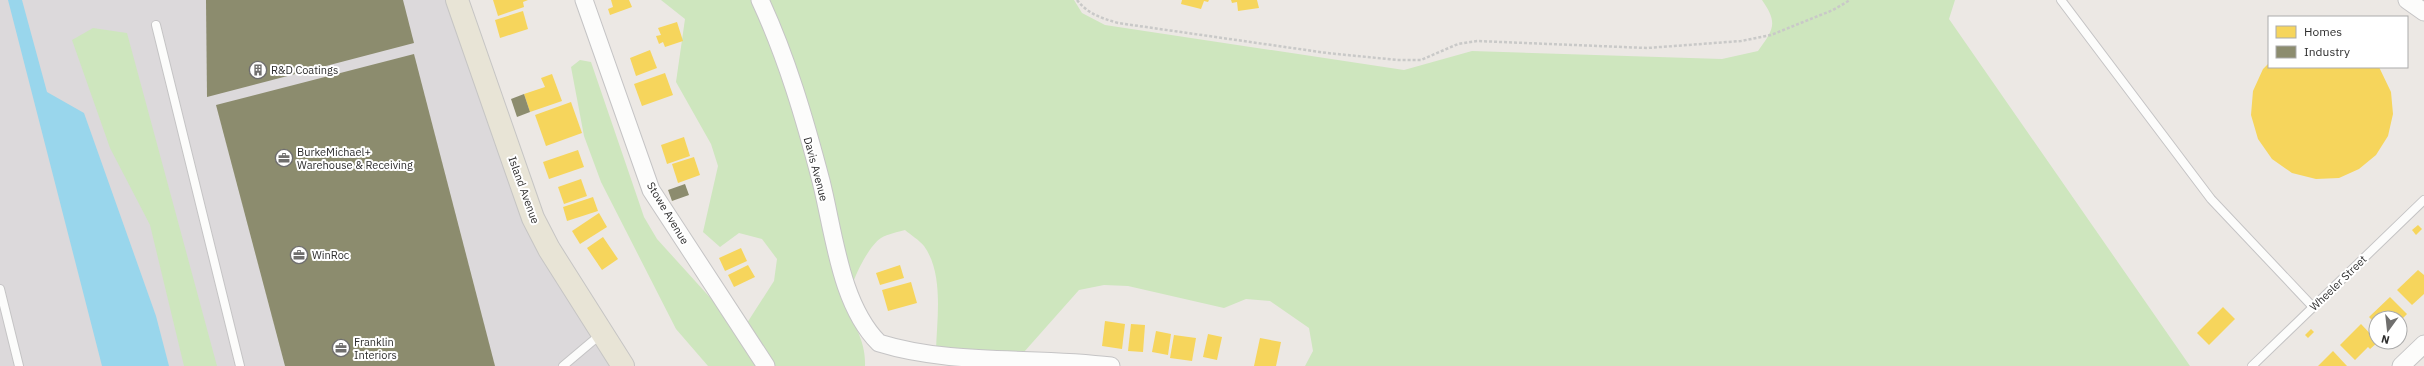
<svg xmlns="http://www.w3.org/2000/svg" width="2424" height="366" font-family="'IBM Plex Sans',sans-serif">
	<rect width="100%" height="100%" fill="#ece8e4"/>
	<!-- industrial -->
	<polygon fill="#dcd9db" points="0,0 457,0 533,218 623,366 0,366"/>
	<!-- green -->
	<g fill="#cee6be">
		<path d="M661 0H1074L1082 13 1105 25 1404 70 1472 51 1722 59 1758 51C1774 29 1778 23 1762 0H1955L1949 19 2190 366H1305L1313 351 1309 328 1270 301 1246 299 1224 308 1128 286 1104 285 1079 290 1024 352 936 350C937 318 944 274 924 246 919 240 911 235 905 230 898 232 888 234 881 238 868 246 847 288 849 303 852 326 866 339 865 366H708L676 329 601 182 584 136 571 67 580 60 591 62 644 217 657 239 725 314 747 323 774 281 777 259 762 239 739 233 720 247 703 232 718 166 711 144 676 82 685 19Z"/>
		<polygon points="93,28 127,33 217,366 184,366 150,225 110,148 72,40"/>
	</g>
	<!-- water -->
	<polygon fill="#99d6ec" points="8,0 22,0 47,92 84,113 156,316 169,366 102,366"/>
	<!-- homes -->
	<g fill="#f6d55c">
		<polygon points="493,0 528,0 523,2 524,7 498,16"/>
		<polygon points="611,0 629,0 632,7 610,15 608,9 613,7"/>
		<polygon points="1182,0 1209,0 1208,2 1204,1 1201,9 1181,4"/>
		<polygon points="1231,0 1257,0 1259,8 1238,11 1237,2 1232,3"/>
		<polygon points="523,11 528,29 500,38 495,20"/>
		<polygon points="677,22 683,41 665,47 663,42 659,44 656,36 661,35 658,28"/>
		<polygon points="650,50 657,68 636,76 630,58"/>
		<polygon points="2269,63 2269,67 2379,67 2391,92 2393,114 2388,136 2376,155 2359,169 2339,178 2316,179 2292,173 2272,159 2258,139 2251,115 2253,91 2263,69"/>
		<polygon points="665,73 673,95 642,106 634,84"/>
		<polygon points="552,74 562,101 530,112 524,94 545,87 541,78"/>
		<polygon points="571,102 582,133 546,146 535,115"/>
		<polygon points="684,137 690,156 667,164 661,145"/>
		<polygon points="578,150 584,167 549,179 543,162"/>
		<polygon points="694,157 700,175 678,183 672,164"/>
		<polygon points="581,179 587,196 564,204 558,187"/>
		<polygon points="593,197 598,211 567,221 563,207"/>
		<polygon points="599,213 607,227 580,244 572,231"/>
		<polygon points="2418,225 2422,229 2416,235 2412,230"/>
		<polygon points="603,237 618,259 602,270 587,248"/>
		<polygon points="741,248 747,261 725,271 719,258"/>
		<polygon points="748,265 755,277 734,287 728,275"/>
		<polygon points="900,265 904,278 880,285 876,273"/>
		<polygon points="2418,270 2424,275 2424,294 2412,305 2397,290"/>
		<polygon points="911,282 917,303 888,311 882,290"/>
		<polygon points="2390,297 2407,314 2400,321 2400,318 2376,318 2376,324 2369,317"/>
		<polygon points="2223,307 2235,319 2209,345 2197,333"/>
		<polygon points="1105,321 1125,324 1122,349 1102,346"/>
		<polygon points="1131,324 1145,325 1143,352 1128,351"/>
		<polygon points="2361,324 2378,342 2370,349 2368,347 2355,360 2340,345"/>
		<polygon points="2311,329 2314,332 2308,338 2305,335"/>
		<polygon points="1156,331 1171,334 1168,355 1152,352"/>
		<polygon points="1208,334 1222,337 1217,360 1203,357"/>
		<polygon points="1174,335 1196,338 1192,361 1170,358"/>
		<polygon points="1260,338 1281,342 1276,366 1254,366"/>
		<polygon points="2333,351 2347,366 2318,366"/>
	</g>
	<!-- industry -->
	<g fill="#8c8c6e">
		<polygon points="206,0 403,0 414,43 207,97"/>
		<polygon points="414,54 495,366 285,366 216,105"/>
		<polygon points="524,94 530,112 517,117 511,99"/>
		<polygon points="685,184 689,195 672,201 668,190"/>
	</g>
	<g fill="none" stroke-linecap="round" stroke-linejoin="round">
		<defs>
			<g id="lane">
				<polyline points="2061,0 2211,199 2313,307"/>
				<polyline points="156,25 240,366"/>
				<polyline points="0,289 19,366"/>
				<polyline points="563,366 601,334"/>
				<polyline points="2252,366 2424,200"/>
			</g>
			<g id="street">
				<polyline points="584,0 651,190 766,366"/>
				<path d="M760 0C787 58 805 120 821 181 834 232 840 304 879 343 953 366 1034 356 1111 366"/>
				<polyline points="2407,0 2424,12"/>
				<polyline points="2401,366 2424,344"/>
			</g>
			<polyline id="primary" points="457,0 533,218 549,249 623,366"/>
		</defs>
		<!-- lane casing -->
		<use href="#lane" stroke="#c5c4c5" stroke-width="10"/>
		<!-- street casing -->
		<use href="#street" stroke="#c5c4c5" stroke-width="19"/>
		<!-- primary casing -->
		<use href="#primary" stroke="#c6c5c4" stroke-width="24"/>
		<!-- path -->
		<path stroke="#c9c9c8" stroke-width="2.5" stroke-dasharray="3 2" stroke-linecap="butt" d="M1077 0C1088 14 1101 18 1118 23L1327 53 1397 60H1421L1458 44 1477 41 1647 48 1741 41 1771 35 1833 10 1850 0"/>
		<!-- lane -->
		<use href="#lane" stroke="#fcfcfb" stroke-width="8"/>
		<!-- street -->
		<use href="#street" stroke="#fcfcfb" stroke-width="17"/>
		<!-- primary -->
		<use href="#primary" stroke="#e8e4d6" stroke-width="22"/>
	</g>
	<!-- icons -->
	<defs>
		<symbol id="building-ring" viewBox="-11 -11 22 22"><circle r="9.5" fill="#fff" stroke="#706f6e" stroke-width="1.5"/><path d="M-4-6H4V6H1V3H-1V6H-4ZM-2.5-4.3h1.7v1.8h-1.7ZM.8-4.3h1.7v1.8H.8ZM-2.5-1h1.7V.8h-1.7ZM.8-1h1.7V.8H.8Z" fill="#706f6e"/></symbol>
		<symbol id="office-ring" viewBox="-11 -11 22 22"><circle r="9.5" fill="#fff" stroke="#706f6e" stroke-width="1.5"/><path d="M-6-3h4V-5.5h4V-3h4V5H-6ZM-1-4.5V-3h2v-1.5ZM-6 0V1H6V0Z" fill="#706f6e"/></symbol>
	</defs>
	<g fill-rule="evenodd">
		<use href="#building-ring" x="248" y="60" width="20" height="20"/>
		<use href="#office-ring" x="274" y="148" width="20" height="20"/>
		<use href="#office-ring" x="289" y="245" width="20" height="20"/>
		<use href="#office-ring" x="331" y="338" width="20" height="20"/>
	</g>
	<g text-anchor="middle" dominant-baseline="central" stroke-width="4" stroke-linejoin="round" paint-order="stroke">
		<!-- poi labels -->
		<g font-size="11" fill="#2e2e2e" stroke="#fff" text-anchor="start">
			<text x="271" y="70">R&amp;D Coatings</text>
			<text x="297" y="152">BurkeMichael+<tspan x="297" dy="13">Warehouse &amp; Receiving</tspan></text>
			<text x="312" y="255">WinRoc</text>
			<text x="354" y="342">Franklin<tspan x="354" dy="13">Interiors</tspan></text>
		</g>
		<!-- street labels -->
		<g font-size="11" fill="#2e2e2e" stroke="#fff">
			<text transform="translate(816 169) rotate(75)">Davis Avenue</text>
			<text transform="translate(524 190) rotate(70)">Island Avenue</text>
			<text transform="translate(668 213) rotate(59)">Stowe Avenue</text>
			<text transform="translate(2338 283) rotate(-44)">Wheeler Street</text>
		</g>
	</g>
	<!-- legend -->
	<rect x="2268" y="16" width="140" height="52" fill="#ffffff" stroke="#ababab"/>
	<rect x="2276" y="26" width="20" height="12" fill="#f6d55c" stroke="#ababab"/>
	<text x="2304" y="36" font-size="12" fill="#2e2e2e">Homes</text>
	<rect x="2276" y="46" width="20" height="12" fill="#8c8c6e" stroke="#ababab"/>
	<text x="2304" y="56" font-size="12" fill="#2e2e2e">Industry</text>
	<!-- north arrow -->
	<g transform="translate(2388 330) rotate(195)"><circle r="19" fill="#ffffff" stroke="#ababab"/>
	<path d="M0-3L7 15L0 10L-7 15Z" fill="#706f6e"/>
	<text y="-6" font-size="11" font-weight="bold" text-anchor="middle" fill="#2e2e2e">N</text>
	</g>
</svg>
